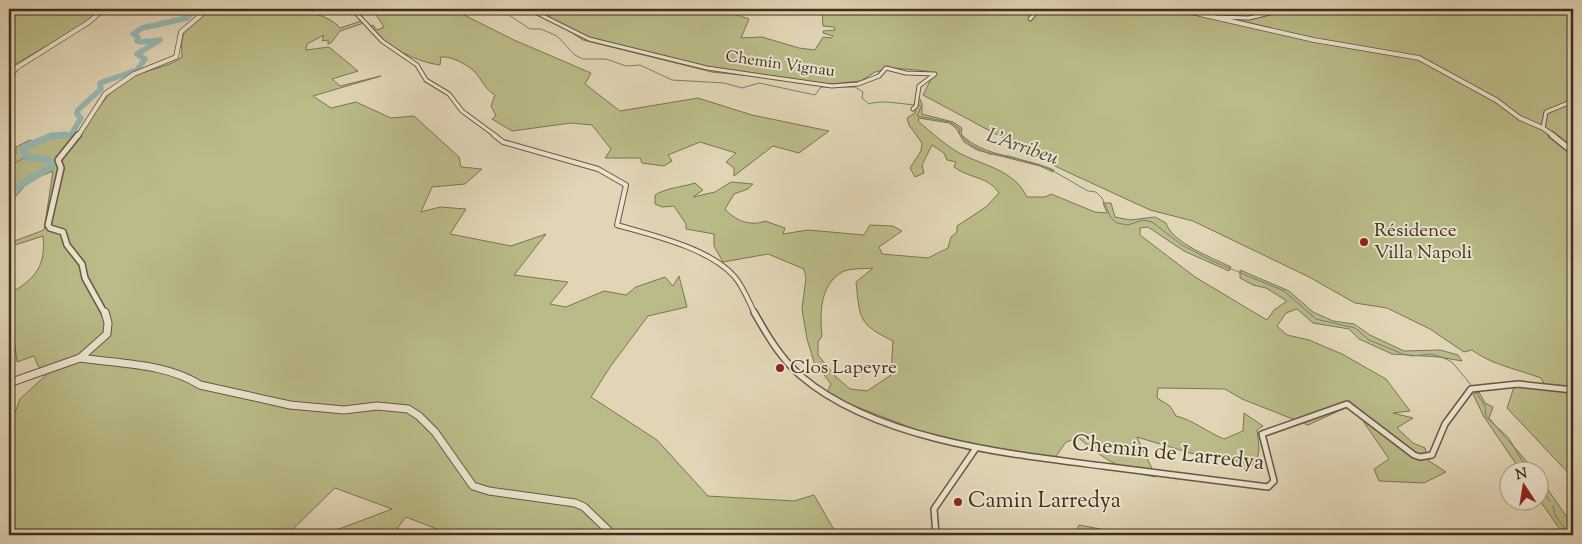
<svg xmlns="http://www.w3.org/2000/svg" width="1582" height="544" font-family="'Sorts Mill Goudy',serif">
	<rect width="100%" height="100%" fill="#e1d5b5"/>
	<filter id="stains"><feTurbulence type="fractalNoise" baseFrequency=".004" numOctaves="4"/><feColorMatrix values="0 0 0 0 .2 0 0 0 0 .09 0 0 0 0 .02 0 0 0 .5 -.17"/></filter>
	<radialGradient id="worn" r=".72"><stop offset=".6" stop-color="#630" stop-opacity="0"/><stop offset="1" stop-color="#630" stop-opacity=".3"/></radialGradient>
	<!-- green -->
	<g fill="#babb88" stroke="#7c7552" fill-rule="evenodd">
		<polygon points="9,9 110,9 9,68"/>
		<path d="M208 9C240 9 320 2 340 28L364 20 367 22 340 31 331 43 328 44V40L322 41 324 35 307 44 306 50 329 47 358 71 332 79 340 86 381 76 313 96 331 108 356 102 391 118 414 116 459 157 461 167 482 169 465 184 432 187 421 212 440 207 466 209 450 234 511 246 546 234 514 275 568 282 550 304 566 307 604 291 626 295 636 287 665 277 673 286 679 276 687 307 648 316 610 367 591 397 657 440 708 496 794 501 814 495 837 535H439L442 531 406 517 392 535H323L392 509 335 488 289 533 291 535H9V429L20 399 46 375 38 366 34 356 17 362 14 339 9 334V294C35 279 46 267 43 236L9 247V243L44 230 53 171 29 181 9 204V159L16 154V147L30 140 35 143 50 137 78 136C93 116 107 91 129 78 145 70 170 67 182 57 180 27 187 27 208 9Z"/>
		<path d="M365 9H452L514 40 591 73 585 84 620 111 698 98 752 115 829 131 799 153 773 146 734 176V168L726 162 736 153 700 142 668 155 672 161 664 166 642 163 640 158H605L611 149 592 125 571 123 512 131 492 119 496 116 491 106 495 95C484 89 482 79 474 71 466 64 451 56 441 57L440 65C411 61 388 45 366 27L373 25 377 30 384 27 374 12Z"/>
		<path d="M540 9H734L728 12 749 19 741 38 762 37 799 48 815 50 823 37 831 38 833 36 823 33V31L835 30 834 27 823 26 822 9H1573V478L1507 408 1514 387 1547 389 1541 378C1517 369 1492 365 1472 350L1464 352 1430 329 1387 308 1355 303 1309 277 1193 221 1150 210 1061 169 923 95 933 75 927 71 894 68 875 72 861 81 831 84 712 72 583 40 545 15Z"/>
		<path d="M920 99 922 104V114L953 122 962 128 961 134C982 157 1025 157 1054 170L1053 172 1040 166 977 150 964 142 956 128 949 123 919 118 918 121C932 133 945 145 961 154 985 166 1014 170 1027 197H1045L1051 194 1095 212 1107 213 1103 203H1111L1115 217 1130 220 1155 217 1166 223C1172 243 1213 258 1231 267L1229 271 1184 251 1148 227 1140 228V235L1195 277 1267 320 1274 310 1287 301 1266 288 1253 285 1240 278V270L1289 291 1313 312 1333 321 1354 324 1370 335 1404 351 1440 350 1458 355 1462 361 1439 357 1392 354 1359 339 1349 329 1313 323 1297 309 1286 313 1277 326 1287 335 1309 340 1342 354 1386 379 1410 411 1393 413 1413 418 1397 428 1413 443 1425 448 1429 461 1446 472 1424 483 1379 481 1374 469 1389 459 1361 418 1354 404 1308 425 1242 399 1225 389 1158 388 1157 398 1170 406 1176 416C1193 420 1207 432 1224 439L1243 431 1244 413 1263 426 1257 430C1259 447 1263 462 1245 469L1237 461 1190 453 1137 437 1156 477C1124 472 1103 459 1079 438L1066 442 1052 462 969 450 826 395 831 384 814 362 807 339 802 309 806 278 804 269 768 254 723 262 714 246V234L686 229V224L674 206 662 207 655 204V195C666 188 682 187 695 183L703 190 693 197 715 192 731 182 753 184 748 189 734 194 725 209C734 220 751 227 765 221L785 228 783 234 808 230 864 235 870 225 893 226 902 231 879 247 882 254 928 258 948 248 951 237 957 232V226L986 207 999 193C988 176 970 179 954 167L956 162 947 160 944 153 932 145 922 165 924 173 915 177 910 168 921 151 922 143 909 125 907 118 915 113 917 100ZM873 268 856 282C860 319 858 324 893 341L891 375 867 391 850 389 835 376 818 355V342L822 336C820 314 819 286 842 272 849 268 865 269 873 268Z"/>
		<polygon points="1479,392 1485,403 1493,407 1489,418 1535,471 1521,471 1484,417 1473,394"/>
		<polygon points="1540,478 1573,526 1573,535 1564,535 1540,501"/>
		<polygon points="1079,525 1132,535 1074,535"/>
	</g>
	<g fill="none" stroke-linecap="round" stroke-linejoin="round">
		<!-- stream -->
		<g stroke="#738177" stroke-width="1">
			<path d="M500 9 530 29H541L557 36 575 55 583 59H606L626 66 640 65 672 80 724 83 742 88 759 83 815 95 821 87H855L863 92 862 98 869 104C883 99 903 105 919 105L921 107 917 116 950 122 960 129 959 134 971 145 989 154 1009 156 1048 168 1088 191 1096 192 1102 198 1111 218 1117 223 1128 225 1143 220 1152 222 1182 245 1212 261 1284 291 1316 319 1355 328 1369 340 1403 354 1412 356 1432 354 1444 358 1452 362 1472 386"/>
			<polyline points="9,166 26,157"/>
			<polyline points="1476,392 1485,406 1486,417 1508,437 1529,472"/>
			<polyline points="1540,487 1550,501"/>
			<polyline points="1553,506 1555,515 1570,535"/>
		</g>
		<!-- river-far1 -->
		<g stroke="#95b8b4" stroke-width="5.5">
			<polyline points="144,9 142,11 152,12 163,9"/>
			<polyline points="50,136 71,135 81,118 77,114 78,110 101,89 100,83 137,70 145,59 137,54 160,40 140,42 137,41 138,37 133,34 142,28 187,18 191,14 186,9"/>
		</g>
		<!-- river -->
		<polyline stroke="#95b8b4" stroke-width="7" points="9,201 12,198 11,191 52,166 49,160 26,157 23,148 51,136 66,135"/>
		<defs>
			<g id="minor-far2">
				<polyline points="342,9 356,13 382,41 417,65 426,80 449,94 462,111 496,136"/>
				<polyline points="529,9 589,39 707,68 832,86 858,84 879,76 886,68 906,73 935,74 919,86 916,106 913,109"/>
				<polyline points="1571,12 1573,14"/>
				<polyline points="786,13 794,9"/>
				<polyline points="1215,17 1249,18 1287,9"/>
				<polyline points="1030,19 1039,9"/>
				<polyline points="1543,128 1546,112 1573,101"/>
			</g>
			<path id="minor-far1" d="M494 135 503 142 598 169 626 185 617 225C652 235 709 248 734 276 743 286 749 302 755 314"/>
			<g id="minor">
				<path d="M754 312C767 335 781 359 801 376 876 440 1008 454 1103 466 1158 473 1213 480 1268 487L1274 481 1262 434 1347 404 1414 455 1420 457 1432 455 1445 424 1471 389 1518 384 1573 390"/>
				<polyline points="936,535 934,509 976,448"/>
			</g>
			<g id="tertiary-far2">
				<polyline points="1178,9 1314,40 1419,58 1496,100 1520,118 1543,128 1554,136"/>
				<polyline points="9,79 16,68 89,22 104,9"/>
				<polyline points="78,136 105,94 134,74 176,57 181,32 208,9"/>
			</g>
			<g id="tertiary-far1">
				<polyline points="78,135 58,160 61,168 48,225 50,228 63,232 67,245 82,264 85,278 105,314"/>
				<polyline points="1552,135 1573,152"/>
			</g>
			<g id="tertiary">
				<path d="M105 312 108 323 107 334 80 358C120 364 165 363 200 385L290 405 344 410 377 406 408 409 419 416 435 432 473 486 489 491 575 503 584 507 613 535"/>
				<polyline points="9,383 80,358"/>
			</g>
		</defs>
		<!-- minor-far2 casing -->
		<use href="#minor-far2" stroke="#685842" stroke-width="5"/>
		<!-- minor-far1 casing -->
		<use href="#minor-far1" stroke="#685842" stroke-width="6"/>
		<!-- minor casing -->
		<use href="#minor" stroke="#685842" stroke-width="8"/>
		<!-- tertiary-far2 casing -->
		<use href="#tertiary-far2" stroke="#685842" stroke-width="5.5"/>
		<!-- tertiary-far1 casing -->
		<use href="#tertiary-far1" stroke="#685842" stroke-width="8"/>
		<!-- tertiary casing -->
		<use href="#tertiary" stroke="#685842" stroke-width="9"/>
		<!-- minor-far2 -->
		<use href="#minor-far2" stroke="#ece4cf" stroke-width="3"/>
		<!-- minor-far1 -->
		<use href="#minor-far1" stroke="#ece4cf" stroke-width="4"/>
		<!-- minor -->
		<use href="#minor" stroke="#ece4cf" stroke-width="5"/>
		<!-- tertiary-far2 -->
		<use href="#tertiary-far2" stroke="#ece4cf" stroke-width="4"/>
		<!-- tertiary-far1 -->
		<use href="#tertiary-far1" stroke="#ece4cf" stroke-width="5"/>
		<!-- tertiary -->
		<use href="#tertiary" stroke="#ece4cf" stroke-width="7"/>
	</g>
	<!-- markers -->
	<g fill="#8f2418" stroke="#ece4cf" stroke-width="2">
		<circle cx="1364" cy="242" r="5"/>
		<circle cx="780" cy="368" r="5"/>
		<circle cx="958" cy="502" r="5"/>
	</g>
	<g text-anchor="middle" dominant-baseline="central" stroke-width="4" stroke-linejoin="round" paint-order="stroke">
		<!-- far-street labels -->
		<g font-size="16" fill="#3f2f1c" stroke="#ece4cf">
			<text transform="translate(780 65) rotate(8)">Chemin Vignau</text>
		</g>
		<!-- poi labels -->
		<g font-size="19" fill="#3f2f1c" stroke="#ece4cf" text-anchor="start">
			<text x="1374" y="231">Résidence<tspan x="1374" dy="22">Villa Napoli</tspan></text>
			<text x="790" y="368">Clos Lapeyre</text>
		</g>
		<!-- water labels -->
		<g font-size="20" font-style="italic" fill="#504a3a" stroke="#ece4cf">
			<text transform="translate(1022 148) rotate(19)">L'Arribeu</text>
		</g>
		<!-- near-street labels -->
		<g font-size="22" fill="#3f2f1c" stroke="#ece4cf">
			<text transform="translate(1168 454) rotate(6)">Chemin de Larredya</text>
		</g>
		<!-- near-poi labels -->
		<g font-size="22" fill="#3f2f1c" stroke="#ece4cf" text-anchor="start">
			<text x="968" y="502">Camin Larredya</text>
		</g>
	</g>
	<!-- margin -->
	<rect width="1582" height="544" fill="none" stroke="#e1d5b5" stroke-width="30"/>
	<rect x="10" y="10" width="1562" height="524" fill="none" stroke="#3f2f1c" stroke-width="2.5"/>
	<rect x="15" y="15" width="1552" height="514" fill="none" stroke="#3f2f1c"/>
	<!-- north arrow -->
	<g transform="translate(1524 486) rotate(348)"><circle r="24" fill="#ece4cf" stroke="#a79c87"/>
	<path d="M0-4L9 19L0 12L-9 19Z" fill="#8f2418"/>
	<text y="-8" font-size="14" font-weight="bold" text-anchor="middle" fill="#3f2f1c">N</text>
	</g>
	<rect width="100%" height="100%" filter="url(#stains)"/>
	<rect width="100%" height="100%" fill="url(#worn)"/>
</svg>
